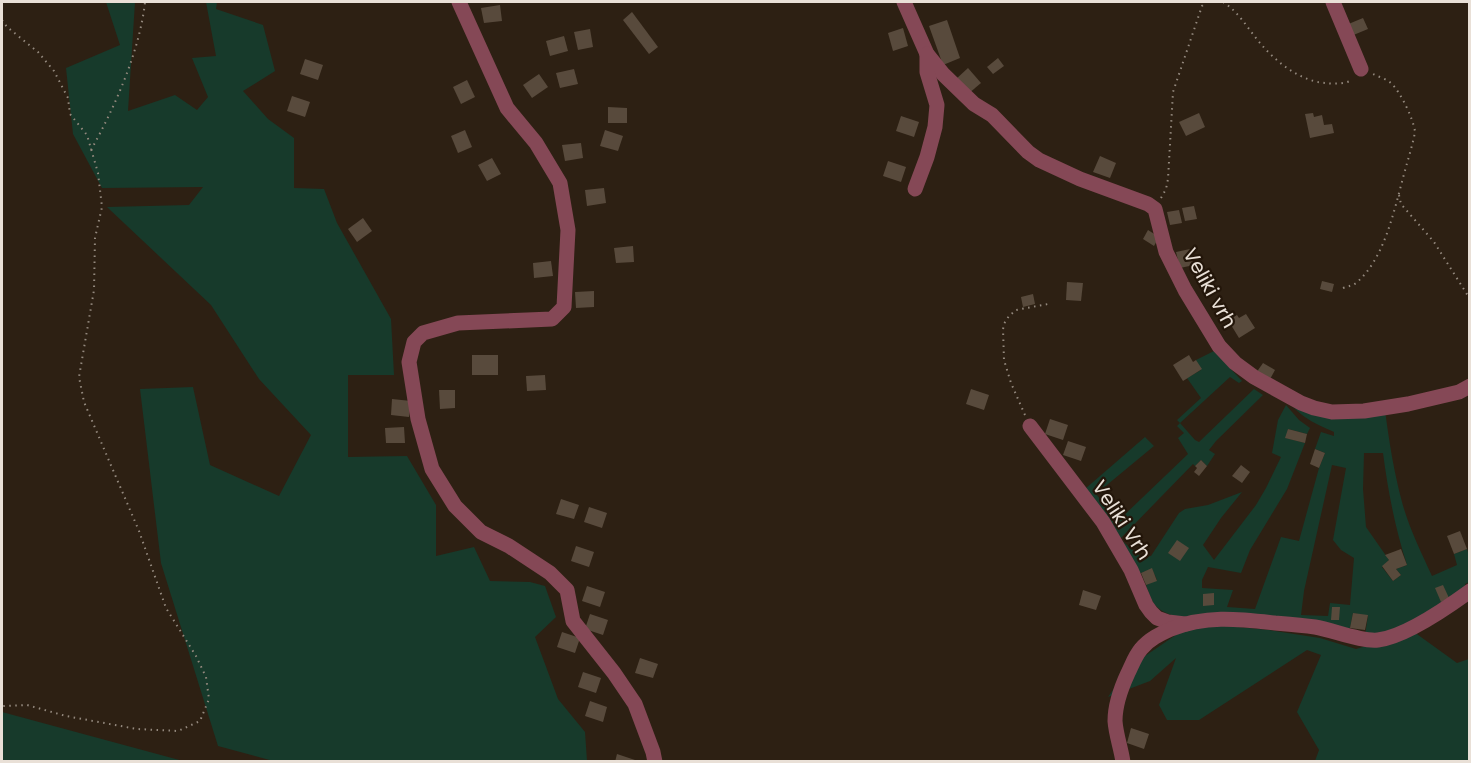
<svg xmlns="http://www.w3.org/2000/svg" width="1471" height="763" font-family="Poppins,sans-serif">
	<rect width="100%" height="100%" fill="#2d2013"/>
	<!-- green -->
	<g fill="#173a2b" fill-rule="evenodd">
		<polygon points="106,2 135,2 128,111 175,95 197,110 208,97 192,58 216,56 206,2 217,2 216,9 263,25 275,71 243,91 268,119 294,138 294,188 324,189 337,223 391,319 394,375 348,375 348,457 407,456 436,505 436,556 474,547 490,581 530,582 545,586 556,617 535,637 558,699 585,732 587,761 277,762 218,746 161,563 140,389 193,387 210,465 279,496 311,435 259,379 211,305 107,207 189,205 203,187 102,188 73,134 66,68 120,45"/>
		<path d="M1214 351 1242 381 1239 383 1230 377 1180 423 1195 440 1199 442 1254 389 1263 395 1216 441 1209 450 1215 454 1207 466 1201 460 1195 466 1193 464 1120 539 1141 557 1151 556 1179 513 1185 509 1208 505 1242 492 1221 518 1203 545 1214 560 1256 505 1266 488 1281 457 1272 453 1278 420 1286 405 1299 420 1310 428 1307 434 1288 429 1286 438 1305 443 1287 489 1250 550 1241 573 1208 567 1202 580V588L1233 590 1227 607 1255 609 1281 537 1299 541 1319 468 1325 453 1315 449 1321 432 1334 436V432C1314 423 1302 418 1288 401L1385 410C1389 441 1394 472 1402 502 1409 528 1421 552 1432 576L1457 565 1454 554 1467 549 1469 556V582L1465 584 1466 588 1398 632 1365 635 1368 616 1353 613 1350 628H1345L1177 617C1156 610 1153 606 1146 585L1157 580 1152 569 1141 573 1138 572 1085 489 1145 437 1154 446 1096 494 1118 521 1188 454 1178 438 1184 433 1177 426 1180 423 1177 420 1201 398 1187 378 1201 370 1196 360ZM1364 453H1383C1388 491 1395 528 1407 565L1396 569 1401 575 1393 581 1382 567 1389 560 1366 527 1363 489ZM1332 465 1346 468 1333 540 1341 550 1354 558 1350 605 1330 603 1328 616 1301 615 1304 591Z"/>
		<polygon points="1217,625 1269,630 1320,638 1356,649 1414,632 1457,663 1469,659 1469,761 1315,761 1319,750 1297,712 1321,655 1307,650 1199,720 1167,720 1159,705 1176,658 1150,681 1108,697 1129,667 1183,630"/>
		<polygon points="2,712 183,761 2,761"/>
	</g>
	<!-- building -->
	<g fill="#584a3c">
		<polygon points="500,5 502,21 484,23 481,8"/>
		<polygon points="632,12 658,47 649,54 623,20"/>
		<polygon points="1363,18 1368,29 1351,36 1346,25"/>
		<polygon points="947,20 960,58 943,65 929,26"/>
		<polygon points="903,28 908,46 893,51 888,33"/>
		<polygon points="590,29 593,47 578,50 574,32"/>
		<polygon points="564,36 568,51 550,56 546,41"/>
		<polygon points="998,58 1004,66 993,74 987,67"/>
		<polygon points="305,59 323,65 318,80 300,74"/>
		<polygon points="968,68 981,83 968,94 955,80"/>
		<polygon points="574,69 578,84 560,88 556,73"/>
		<polygon points="539,74 548,87 532,98 523,85"/>
		<polygon points="467,80 475,97 461,104 453,87"/>
		<polygon points="292,96 310,102 305,117 287,111"/>
		<polygon points="608,107 627,108 627,123 608,123"/>
		<polygon points="1199,113 1205,127 1186,136 1179,122"/>
		<polygon points="1313,113 1314,117 1322,115 1324,125 1332,124 1334,133 1310,138 1305,114"/>
		<polygon points="901,116 919,122 914,137 896,131"/>
		<polygon points="465,130 472,147 458,153 451,136"/>
		<polygon points="605,130 623,136 618,151 600,146"/>
		<polygon points="581,143 583,158 565,161 562,145"/>
		<polygon points="1100,156 1116,163 1110,178 1093,172"/>
		<polygon points="492,158 501,174 487,181 478,165"/>
		<polygon points="888,161 906,167 901,182 883,176"/>
		<polygon points="604,188 606,203 587,206 585,190"/>
		<polygon points="1194,206 1197,219 1185,221 1182,208"/>
		<polygon points="1179,210 1182,223 1170,225 1167,212"/>
		<polygon points="363,218 372,231 357,242 348,229"/>
		<polygon points="1148,230 1159,237 1154,246 1143,239"/>
		<polygon points="633,246 634,262 616,263 614,248"/>
		<polygon points="1190,249 1194,265 1180,268 1176,252"/>
		<polygon points="551,261 553,276 534,278 533,263"/>
		<polygon points="1322,281 1334,284 1332,292 1320,289"/>
		<polygon points="1067,282 1083,283 1081,301 1066,300"/>
		<polygon points="594,291 594,307 576,308 575,292"/>
		<polygon points="1033,294 1035,304 1023,307 1021,297"/>
		<polygon points="1246,314 1255,328 1239,338 1228,320 1237,315 1239,318"/>
		<rect x="472" y="355" width="26" height="20"/>
		<polygon points="1189,355 1193,362 1196,360 1202,369 1183,381 1173,365"/>
		<polygon points="1263,363 1275,370 1269,381 1256,373"/>
		<polygon points="545,375 546,390 527,391 526,376"/>
		<polygon points="971,389 989,395 984,410 966,404"/>
		<polygon points="439,390 455,390 455,408 440,409"/>
		<polygon points="392,399 411,401 409,417 391,415"/>
		<polygon points="1050,419 1068,425 1063,440 1045,434"/>
		<polygon points="404,427 405,443 386,443 385,428"/>
		<polygon points="1288,429 1307,434 1305,443 1285,438"/>
		<polygon points="1068,441 1086,447 1081,461 1063,455"/>
		<polygon points="1315,449 1325,453 1319,468 1310,464"/>
		<polygon points="1201,460 1207,466 1199,476 1194,472 1197,468 1195,466"/>
		<polygon points="1241,465 1250,472 1242,483 1232,476"/>
		<polygon points="561,499 579,505 574,519 556,514"/>
		<polygon points="589,507 607,513 602,528 584,522"/>
		<polygon points="1460,531 1467,549 1454,554 1447,536"/>
		<polygon points="1177,540 1189,548 1180,561 1168,553"/>
		<polygon points="576,546 594,552 589,567 571,561"/>
		<polygon points="1401,549 1407,565 1396,569 1401,575 1393,581 1382,566 1389,560 1385,555"/>
		<polygon points="1152,568 1157,581 1146,585 1141,573"/>
		<polygon points="1443,585 1449,598 1441,602 1435,588"/>
		<polygon points="587,586 605,592 600,607 582,601"/>
		<polygon points="1083,590 1101,596 1096,610 1079,605"/>
		<polygon points="1214,593 1214,605 1203,606 1203,594"/>
		<polygon points="1332,607 1340,607 1339,620 1331,620"/>
		<polygon points="1353,613 1368,615 1365,630 1350,628"/>
		<polygon points="590,614 608,620 603,635 585,629"/>
		<polygon points="562,632 580,638 575,653 557,647"/>
		<polygon points="640,658 658,664 653,678 635,673"/>
		<polygon points="583,672 601,678 596,693 578,687"/>
		<polygon points="590,701 607,707 603,722 585,716"/>
		<polygon points="1131,728 1149,734 1144,749 1127,743"/>
		<polygon points="617,754 638,761 638,762 615,762"/>
	</g>
	<g fill="none" stroke-linecap="round" stroke-linejoin="round">
		<!-- path -->
		<g stroke="#94897e" stroke-width="2" stroke-dasharray="1.5 4.5" stroke-linecap="butt">
			<path d="M1223 2C1239 12 1248 29 1260 43 1276 62 1300 81 1325 83 1334 84 1345 84 1352 80"/>
			<polyline points="2,20 7,27 38,52 54,71 68,98 70,114 87,135 98,173 102,207 95,238 94,290 79,377 84,402 139,531 166,608 196,656 206,677 209,699 200,721 178,731 137,729 66,716 27,705 2,706"/>
			<path d="M91 150C115 107 140 50 145 2"/>
			<polyline points="1399,195 1401,204 1434,242 1470,299"/>
			<polyline points="1161,198 1166,189 1168,179 1173,92 1202,6 1206,2"/>
			<path d="M1343 288C1348 286 1352 286 1356 283 1384 260 1394 211 1403 178 1407 162 1412 148 1415 132 1414 120 1400 91 1391 83 1386 79 1379 77 1373 74"/>
			<polyline points="1025,415 1011,383 1004,360 1003,329 1005,322 1009,316 1016,310 1048,304"/>
		</g>
		<!-- minor -->
		<g stroke="#854856" stroke-width="15">
			<polyline points="459,2 507,108 536,143 560,183 568,230 564,307 552,319 458,323 423,333 414,342 409,362 418,419 432,469 455,506 481,532 509,546 550,573 567,590 573,621 614,673 635,704 653,752 655,762"/>
			<polyline points="904,2 927,54 943,74 974,104 992,115 1028,152 1039,160 1080,179 1148,204 1155,209 1166,252 1185,290 1219,346 1235,363 1254,377 1301,403 1314,408 1332,412 1364,411 1408,404 1459,392 1470,386"/>
			<polyline points="1333,2 1361,69"/>
			<polyline points="915,189 927,157 935,127 937,105 927,72 927,54"/>
			<polyline points="1030,426 1103,522 1131,570 1146,605 1151,612 1157,618 1168,622 1185,624"/>
			<path d="M1123 762C1121 748 1116 735 1115 721 1115 704 1121 688 1128 673 1132 665 1135 656 1141 649 1149 639 1160 634 1171 629 1207 615 1238 619 1275 623 1288 624 1302 625 1315 627 1333 630 1362 642 1378 640 1404 637 1448 607 1470 591"/>
		</g>
	</g>
	<g text-anchor="middle" dominant-baseline="central" stroke-width="4.5" stroke-linejoin="round" paint-order="stroke">
		<!-- street labels -->
		<g font-size="20" fill="#e9e0d7" stroke="#23160a">
			<text transform="translate(1210 288) rotate(61)">Veliki vrh</text>
			<text transform="translate(1122 520) rotate(57)">Veliki Vrh</text>
		</g>
	</g>
	<!-- border -->
	<rect width="1471" height="763" fill="none" stroke="#e9e0d7" stroke-width="6"/>
</svg>
